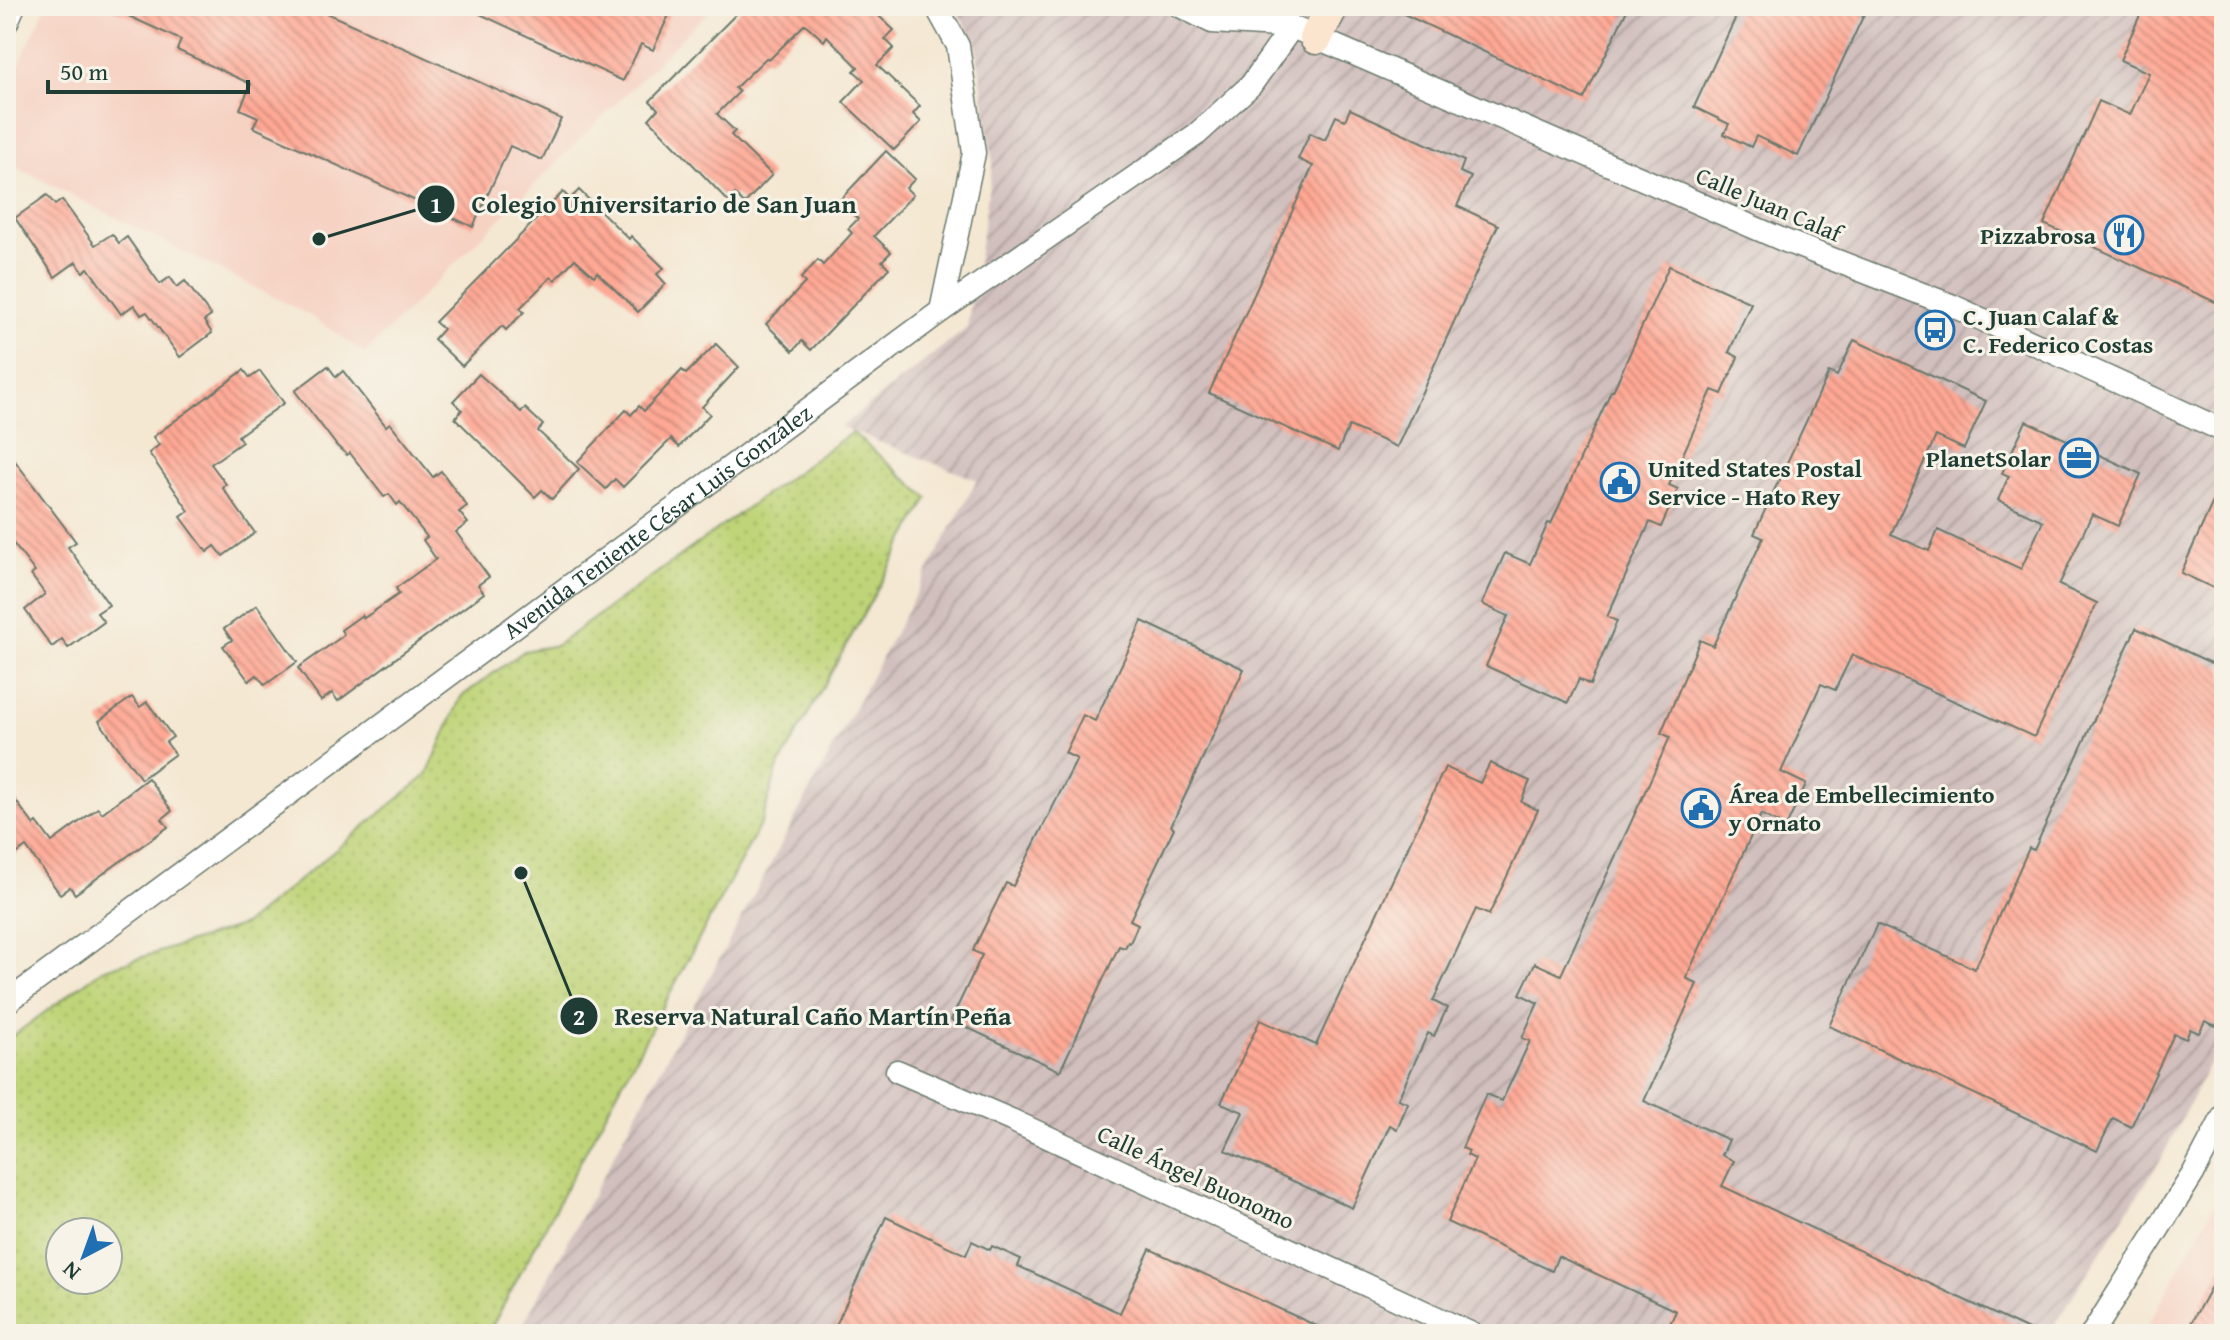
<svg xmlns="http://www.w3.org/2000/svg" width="2230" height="1340" font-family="'Gentium Book Plus',serif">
	<defs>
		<pattern id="industrial-furrows" width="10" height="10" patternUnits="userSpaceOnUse" patternTransform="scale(2)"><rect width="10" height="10" fill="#d1bfbd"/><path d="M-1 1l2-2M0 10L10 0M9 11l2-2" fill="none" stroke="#a99c9a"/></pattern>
		<pattern id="park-dots" width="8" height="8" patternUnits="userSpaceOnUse" patternTransform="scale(2)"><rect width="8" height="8" fill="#bfd478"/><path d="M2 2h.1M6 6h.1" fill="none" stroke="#a4b768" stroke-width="1.8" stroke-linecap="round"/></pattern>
		<pattern id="building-back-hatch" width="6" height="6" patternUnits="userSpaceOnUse" patternTransform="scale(2)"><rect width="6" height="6" fill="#ffa894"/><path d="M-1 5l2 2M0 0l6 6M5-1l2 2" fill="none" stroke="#ce8a7a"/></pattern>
	</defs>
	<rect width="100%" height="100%" fill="#f7f3e8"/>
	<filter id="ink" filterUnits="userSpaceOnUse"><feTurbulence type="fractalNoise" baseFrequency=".0125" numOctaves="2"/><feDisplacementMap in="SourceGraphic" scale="16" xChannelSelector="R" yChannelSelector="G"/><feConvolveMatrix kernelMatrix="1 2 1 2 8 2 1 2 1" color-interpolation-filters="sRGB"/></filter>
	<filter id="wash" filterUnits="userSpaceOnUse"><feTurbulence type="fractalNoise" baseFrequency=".006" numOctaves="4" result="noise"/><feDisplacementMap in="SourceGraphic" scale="32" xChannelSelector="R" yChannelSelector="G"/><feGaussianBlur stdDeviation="1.8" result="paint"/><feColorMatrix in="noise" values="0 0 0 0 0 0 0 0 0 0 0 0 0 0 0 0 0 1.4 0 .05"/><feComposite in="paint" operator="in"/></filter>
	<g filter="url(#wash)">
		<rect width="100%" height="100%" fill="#f4e8d3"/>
		<!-- built -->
		<g fill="#f6d2c3">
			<polygon points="46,6 714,6 365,353 309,315 6,162 6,92"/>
			<polygon points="2224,1188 2224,1334 2143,1334"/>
		</g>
		<!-- industrial -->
		<polygon fill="url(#industrial-furrows)" points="953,6 2224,6 2224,1035 2161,1159 2048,1334 518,1334 977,480 841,427 967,328 993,163 975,40"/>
		<!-- park -->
		<path fill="url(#park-dots)" stroke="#6f8856" stroke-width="2" fill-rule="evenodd" d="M852 432 928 498 777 770 762 821 488 1334H6V1041L102 970 244 925 427 775 461 697 524 651 557 645ZM60 1232H108V1280H60Z"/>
		<g id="blocks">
			<!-- building -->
			<g fill="url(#building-back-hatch)">
				<polygon points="107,6 311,6 561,119 542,160 510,146 473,227 253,127 258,117 240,109 251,84 177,50 181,40"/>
				<polygon points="463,6 673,6 653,50 641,44 623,81"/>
				<polygon points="744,6 868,6 894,30 885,39 894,48 877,65 920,106 913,114 921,122 894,150 843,102 864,80 854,71 858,67 827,36 824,41 805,24 769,60 766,58 735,88 739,92 717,114 735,131 731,135 772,175 744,204 735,194 728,201 649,119 658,109 650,101"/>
				<polygon points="1387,6 1629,6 1584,99"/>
				<polygon points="1741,6 1868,6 1798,156 1756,136 1751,147 1724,134 1729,124 1694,107"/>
				<polygon points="2144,6 2224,6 2224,306 2044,224 2099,101 2130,115 2149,73 2120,60"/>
				<polygon points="1350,109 1464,161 1460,172 1471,177 1457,206 1498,225 1397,447 1349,426 1338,451 1209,393 1313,166 1298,159 1310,133 1325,140 1336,116 1345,120"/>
				<polygon points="886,151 915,179 906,188 913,195 874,236 891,252 882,261 889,268 811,350 802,341 793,351 766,324 805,283 801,278 818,260 823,265 852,233 848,229 858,219 839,201"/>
				<polygon points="579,190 629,239 631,236 664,268 657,274 666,284 638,312 597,272 594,276 575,259 555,280 551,277 520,308 524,312 506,330 502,326 462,366 434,339 443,329 435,322 563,192 570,199"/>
				<polygon points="47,195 55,205 62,200 95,245 112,234 119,243 127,237 160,284 170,277 177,287 185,281 211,316 204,321 212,333 180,357 147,312 141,315 134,305 121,314 88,268 83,272 76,262 55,277 15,218"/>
				<polygon points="1669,266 1751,303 1729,352 1738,357 1722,394 1712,390 1669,485 1678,489 1661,527 1650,522 1607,617 1617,621 1590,685 1579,679 1568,703 1486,666 1508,616 1482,604 1505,553 1530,564 1548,523 1551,524 1611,391 1613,391"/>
				<polygon points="1854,340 1986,401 1964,449 1936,436 1891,534 1929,551 1938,530 2021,569 2043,521 1998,500 2009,476 2002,473 2026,421 2141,474 2118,526 2092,514 2059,585 2097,603 2034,737 1852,655 1835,690 1821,684 1781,772 1806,784 1786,827 1761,814 1686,978 1697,984 1644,1101 1729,1140 1722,1155 1734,1161 1722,1186 2037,1334 1685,1334 1669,1326 1676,1311 1558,1256 1552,1271 1447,1222 1475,1159 1467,1155 1469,1151 1462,1148 1486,1094 1502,1101 1530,1041 1522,1038 1538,1003 1520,994 1535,963 1561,975 1670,737 1661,733 1700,640 1713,646 1763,538 1754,534 1829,372 1837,376"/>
				<polygon points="716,344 739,367 702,407 710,414 679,447 671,439 623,487 615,479 606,489 577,462 626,410 631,415 639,406 644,411 682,370 686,374"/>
				<polygon points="328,366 336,377 343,371 386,426 390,423 433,477 441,471 467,506 459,512 468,523 456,532 489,577 478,585 484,593 338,701 332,693 321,701 298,668 344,635 341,630 362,615 364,618 399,594 396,588 436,559 423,540 427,537 400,502 397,505 389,494 384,497 350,453 347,455 337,446 295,391"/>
				<polygon points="244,370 250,378 260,371 284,403 238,436 242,442 211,464 226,484 222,487 255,533 223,556 215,546 207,552 181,517 189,511 149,453 159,445 153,437"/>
				<polygon points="479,374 521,412 525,408 543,425 538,431 579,469 552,499 542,490 535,497 455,418 462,410 453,401"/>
				<polygon points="6,449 76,542 68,547 109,605 97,613 104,622 68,648 62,639 52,647 25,610 45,594 31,575 35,572 6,534"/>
				<polygon points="2224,477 2224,593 2181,573"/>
				<polygon points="257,605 297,662 265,685 257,675 249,681 223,646 232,640 224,629"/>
				<polygon points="1142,621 1244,669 1171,826 1174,828 1130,920 1138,924 1130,943 1128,942 1125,948 1119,946 1060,1071 951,1020 982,955 973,951 974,948 1006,883 1013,886 1077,759 1065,753 1083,715 1095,721"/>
				<polygon points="2136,628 2224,669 2224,1008 2216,1026 2205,1021 2199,1033 2190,1029 2186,1039 2174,1034 2131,1127 2113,1118 2097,1151 1829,1026 1877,924 1975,969 2029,848 2034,850"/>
				<polygon points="132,697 140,707 147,702 173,737 166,742 175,754 141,779 99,721"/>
				<polygon points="1490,763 1530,781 1521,802 1538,810 1489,915 1476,909 1433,1001 1447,1008 1434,1036 1428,1033 1398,1099 1408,1103 1397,1129 1390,1125 1352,1208 1225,1150 1243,1112 1221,1103 1260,1020 1316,1045 1445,767 1480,783"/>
				<polygon points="148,778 172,811 162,819 168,827 75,894 70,887 60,894 26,847 6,862 6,788 34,825 37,822 52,842 98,808 102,813"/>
				<polygon points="886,1217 966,1255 972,1241 990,1250 992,1246 1021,1259 1018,1266 1120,1313 1150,1249 1334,1334 832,1334"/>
				<polygon points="2224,1263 2224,1334 2185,1334"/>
			</g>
		</g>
	</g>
	<g filter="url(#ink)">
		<use href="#blocks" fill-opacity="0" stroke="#6a796c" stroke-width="2"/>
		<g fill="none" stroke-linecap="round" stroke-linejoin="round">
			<defs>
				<g id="street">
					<polyline points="936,6 958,46 974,153 941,311"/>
					<polyline points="1180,6 1212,22 1292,27"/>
					<polyline points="1267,6 1292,27 1783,240 1953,306 2224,431"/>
					<polyline points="6,24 14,6"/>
					<path id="s1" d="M6 1003 941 311 1197 134 1251 85 1292 27"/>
					<polyline points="897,1071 1011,1120 1472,1334"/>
					<polyline points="2092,1334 2193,1174 2224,1115"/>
				</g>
				<polyline id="secondary" points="1316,38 1332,6"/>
			</defs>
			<!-- street casing -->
			<use href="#street" stroke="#6a796c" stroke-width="25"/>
			<!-- secondary casing -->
			<use href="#secondary" stroke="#6a796c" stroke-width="35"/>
			<!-- street -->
			<use href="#street" stroke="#fff" stroke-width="22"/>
			<!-- secondary -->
			<use href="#secondary" stroke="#fce5cf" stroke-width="32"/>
		</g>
	</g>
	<!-- icons -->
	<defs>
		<symbol id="restaurant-ring" viewBox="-11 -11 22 22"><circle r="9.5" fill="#f7f3e8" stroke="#1f6fb2" stroke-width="1.5"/><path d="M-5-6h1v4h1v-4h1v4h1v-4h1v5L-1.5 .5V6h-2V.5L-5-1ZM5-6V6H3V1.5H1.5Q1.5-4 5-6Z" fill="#1f6fb2"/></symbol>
		<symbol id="bus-ring" viewBox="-11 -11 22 22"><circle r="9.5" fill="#f7f3e8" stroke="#1f6fb2" stroke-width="1.5"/><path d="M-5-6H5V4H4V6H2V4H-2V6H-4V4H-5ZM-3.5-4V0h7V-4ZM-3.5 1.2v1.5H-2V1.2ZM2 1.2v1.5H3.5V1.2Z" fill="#1f6fb2"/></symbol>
		<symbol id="office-ring" viewBox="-11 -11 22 22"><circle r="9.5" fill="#f7f3e8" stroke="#1f6fb2" stroke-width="1.5"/><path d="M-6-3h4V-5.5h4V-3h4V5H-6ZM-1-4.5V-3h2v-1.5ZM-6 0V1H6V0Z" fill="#1f6fb2"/></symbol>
		<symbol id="civic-ring" viewBox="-11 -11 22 22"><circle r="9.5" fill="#f7f3e8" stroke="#1f6fb2" stroke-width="1.5"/><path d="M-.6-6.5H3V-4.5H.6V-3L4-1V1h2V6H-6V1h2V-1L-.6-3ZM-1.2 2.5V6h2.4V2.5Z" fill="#1f6fb2"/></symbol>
	</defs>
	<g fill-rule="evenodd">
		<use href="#restaurant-ring" x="2102" y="213" width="44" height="44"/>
		<use href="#bus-ring" x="1913" y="308" width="44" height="44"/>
		<use href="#office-ring" x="2057" y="436" width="44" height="44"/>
		<use href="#civic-ring" x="1598" y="460" width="44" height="44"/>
		<use href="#civic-ring" x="1679" y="786" width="44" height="44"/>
	</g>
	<g text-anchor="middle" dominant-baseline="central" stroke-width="6" stroke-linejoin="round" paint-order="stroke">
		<!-- street labels -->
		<g font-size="24" fill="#1f3d34" stroke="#f7f3e8">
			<text transform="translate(1769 204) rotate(23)">Calle Juan Calaf</text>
			<text stroke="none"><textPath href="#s1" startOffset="810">Avenida Teniente César Luis González</textPath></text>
			<text transform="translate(1196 1177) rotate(25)">Calle Ángel Buonomo</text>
		</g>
		<!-- poi labels -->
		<g font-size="24" font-weight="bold" fill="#1f3d34" stroke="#f7f3e8" text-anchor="start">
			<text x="2096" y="235" text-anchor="end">Pizzabrosa</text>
			<text x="1963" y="316">C. Juan Calaf &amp;<tspan x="1963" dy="28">C. Federico Costas</tspan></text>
			<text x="2051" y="458" text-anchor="end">PlanetSolar</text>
			<text x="1648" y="468">United States Postal<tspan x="1648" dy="28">Service - Hato Rey</tspan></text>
			<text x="1729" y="794">Área de Embellecimiento<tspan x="1729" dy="28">y Ornato</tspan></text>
		</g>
	</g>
	<!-- callouts -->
	<path fill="none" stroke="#1f3d34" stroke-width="3" d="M319 239L436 204M521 873L579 1016"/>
	<g fill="#1f3d34" stroke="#f7f3e8" stroke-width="3">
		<circle cx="319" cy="239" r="8"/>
		<circle cx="521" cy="873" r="8"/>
		<circle cx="436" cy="204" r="20"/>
		<circle cx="579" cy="1016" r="20"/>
	</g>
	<g font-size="24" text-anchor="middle" font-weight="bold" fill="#fff">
		<text x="436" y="213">1</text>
		<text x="579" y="1025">2</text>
	</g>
	<g font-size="26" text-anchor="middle" font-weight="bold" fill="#1f3d34" stroke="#f7f3e8" stroke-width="6" stroke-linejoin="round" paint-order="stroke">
		<text x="664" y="213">Colegio Universitario de San Juan</text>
		<text x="813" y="1025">Reserva Natural Caño Martín Peña</text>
	</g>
	<!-- margin -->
	<rect width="2230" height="1340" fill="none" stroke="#f7f3e8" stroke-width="32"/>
	<!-- north arrow -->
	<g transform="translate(84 1256) rotate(221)"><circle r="38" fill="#f7f3e8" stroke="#a1aaa0" stroke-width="2"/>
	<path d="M0-6L14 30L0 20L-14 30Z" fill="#1f6fb2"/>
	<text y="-12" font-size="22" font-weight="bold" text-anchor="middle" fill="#1f3d34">N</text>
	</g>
	<!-- scale -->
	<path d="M48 80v12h200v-12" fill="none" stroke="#1f3d34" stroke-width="4"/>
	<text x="60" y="80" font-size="24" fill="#1f3d34" stroke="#f7f3e8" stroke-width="6" paint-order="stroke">50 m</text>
</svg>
